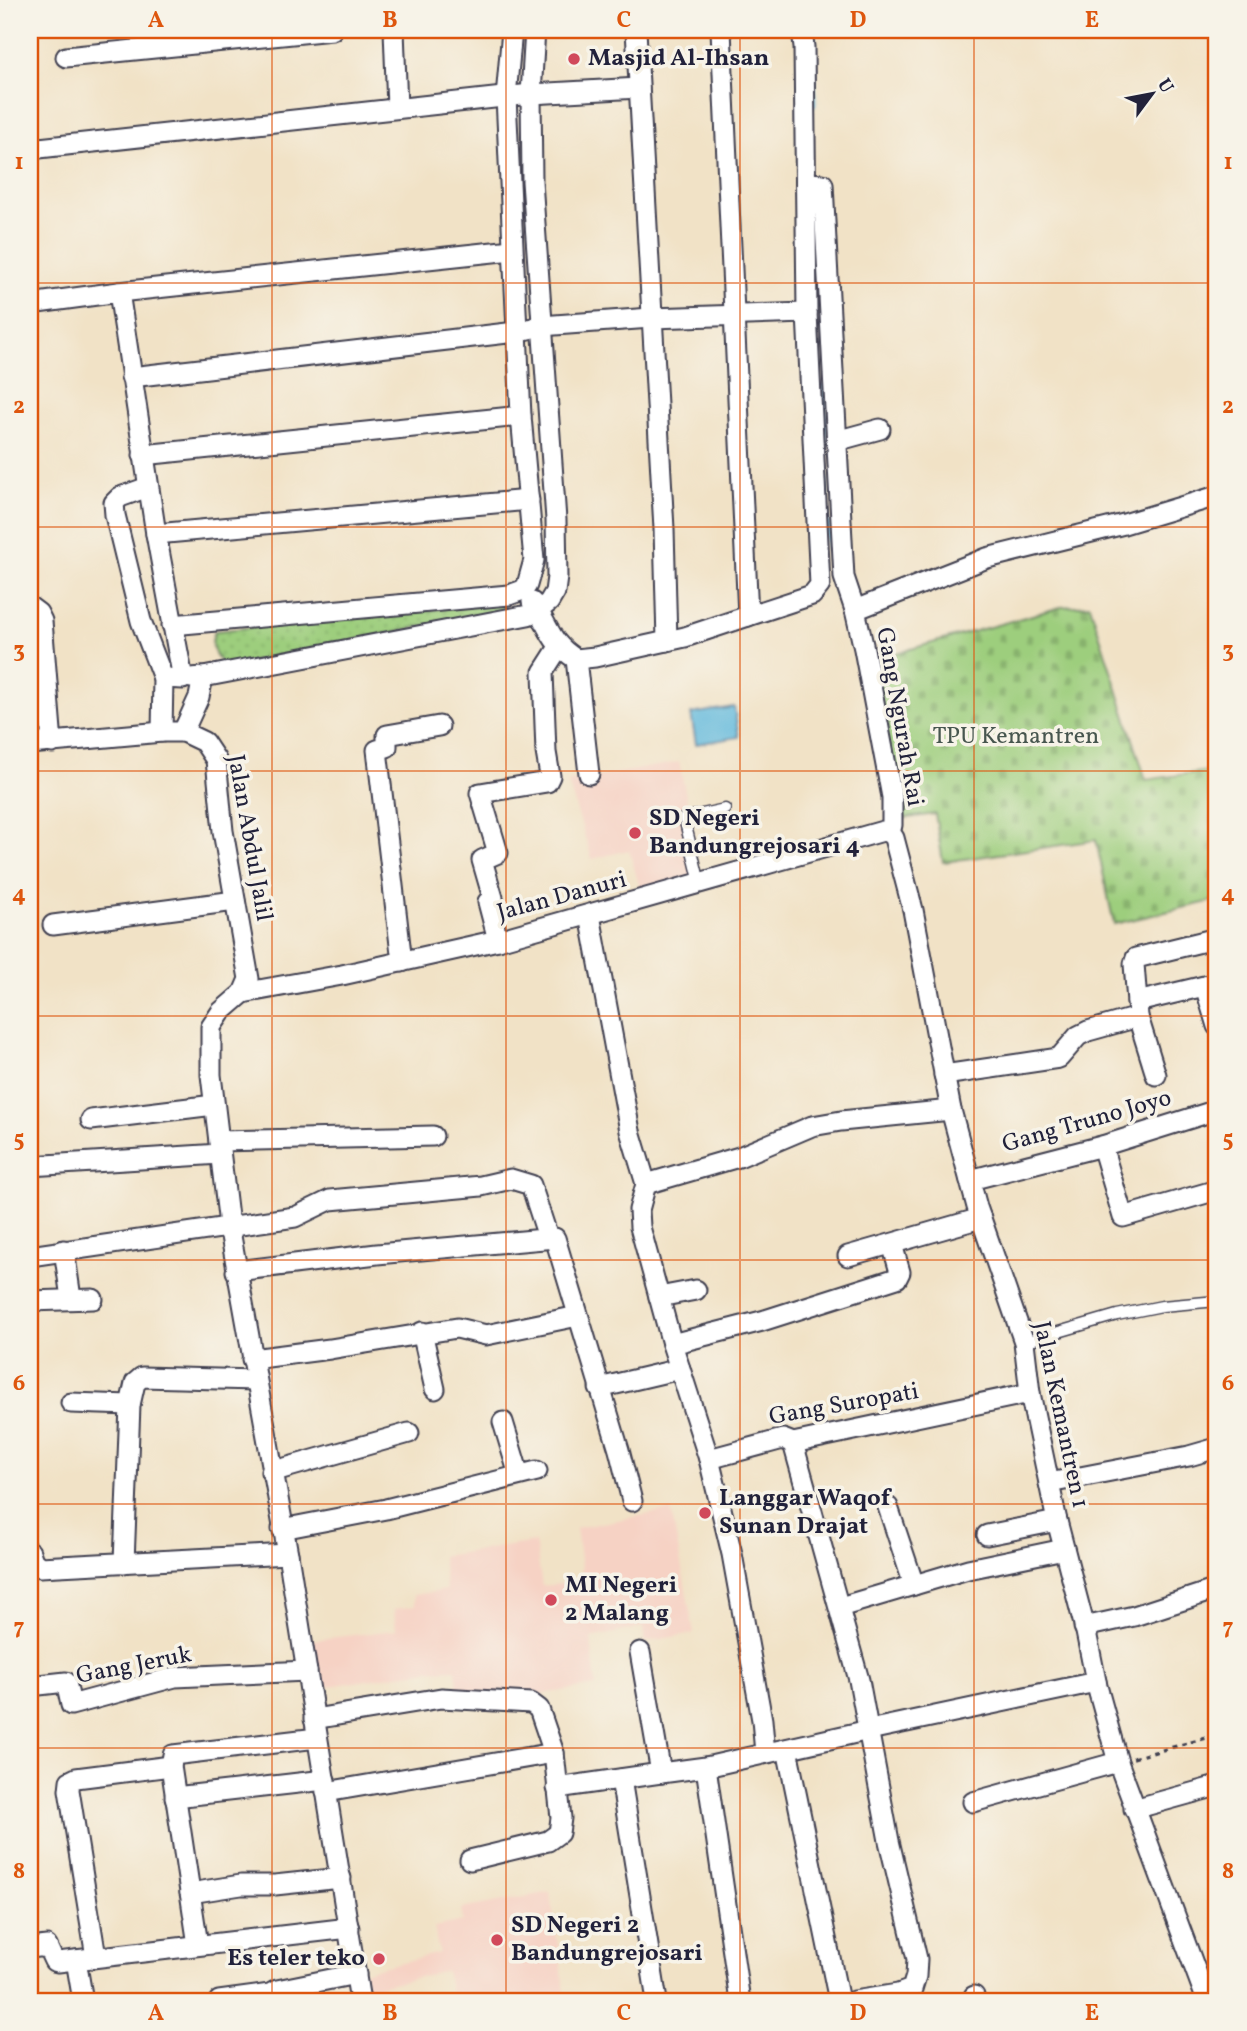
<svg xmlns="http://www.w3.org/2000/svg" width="1247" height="2031" font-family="Vollkorn,serif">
	<defs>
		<pattern id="grass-dots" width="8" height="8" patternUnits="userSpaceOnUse" patternTransform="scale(1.75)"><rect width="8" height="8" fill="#9dce7d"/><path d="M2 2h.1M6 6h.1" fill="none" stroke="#87b16d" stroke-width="1.8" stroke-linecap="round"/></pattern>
		<pattern id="cemetery-stones" width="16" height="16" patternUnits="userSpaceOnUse" patternTransform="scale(1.75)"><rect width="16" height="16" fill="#9dce7d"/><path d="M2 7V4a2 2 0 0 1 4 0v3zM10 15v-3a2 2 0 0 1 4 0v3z" fill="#87b16d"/></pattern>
	</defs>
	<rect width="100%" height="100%" fill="#f7f3e8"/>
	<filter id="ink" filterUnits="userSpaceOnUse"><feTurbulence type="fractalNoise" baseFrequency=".0143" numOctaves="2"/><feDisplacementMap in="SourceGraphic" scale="14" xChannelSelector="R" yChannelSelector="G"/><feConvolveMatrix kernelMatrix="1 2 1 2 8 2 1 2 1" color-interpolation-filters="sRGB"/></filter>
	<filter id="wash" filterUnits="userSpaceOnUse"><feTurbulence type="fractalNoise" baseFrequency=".00686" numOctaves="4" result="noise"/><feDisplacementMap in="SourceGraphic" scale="28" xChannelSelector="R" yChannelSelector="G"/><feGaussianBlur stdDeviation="1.57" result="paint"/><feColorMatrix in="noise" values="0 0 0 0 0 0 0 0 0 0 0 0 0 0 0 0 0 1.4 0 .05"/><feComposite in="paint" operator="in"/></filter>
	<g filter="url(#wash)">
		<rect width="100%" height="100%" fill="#f1e2c6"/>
		<!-- built -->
		<g fill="#f6d2c4">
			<polygon points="679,762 690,815 682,816 697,877 641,892 629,850 592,859 568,782"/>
			<polygon points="671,1510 694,1633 645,1642 643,1627 591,1638 596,1686 507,1699 459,1696 456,1669 428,1670 318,1688 311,1640 396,1630 394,1609 415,1606 414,1595 446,1590 442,1556 535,1542 542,1586 583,1582 576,1528"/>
			<polygon points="550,1892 566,1999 546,2001 453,2001 446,1971 365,1989 362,1972 439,1953 434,1927 463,1921 461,1909"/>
		</g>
		<!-- grass -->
		<path fill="url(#grass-dots)" stroke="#60785c" stroke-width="2" d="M501 603 504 607 501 610 230 666 221 663C213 652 209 644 215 631Z"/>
		<!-- cemetery -->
		<polygon fill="url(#cemetery-stones)" stroke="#60785c" stroke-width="2" points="1090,605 1146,780 1213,770 1217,784 1217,900 1114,924 1096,840 943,862 935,814 899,819 875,659 1061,607"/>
		<!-- water -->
		<polygon fill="#5eb8dc" stroke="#406d8c" stroke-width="2" points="734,707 739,737 696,744 691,714"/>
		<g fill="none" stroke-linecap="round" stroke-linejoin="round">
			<!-- stream -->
			<g stroke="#5eb8dc" stroke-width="5">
				<polyline points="813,30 814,104"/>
				<polyline points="824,386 826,514 832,579 844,608"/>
			</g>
		</g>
	</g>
	<g filter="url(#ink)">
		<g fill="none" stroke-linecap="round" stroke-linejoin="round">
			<defs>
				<g id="service">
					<polyline points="700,883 684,818 725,809"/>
					<polyline points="1024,1342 1117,1315 1162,1306 1217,1301"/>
				</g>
				<g id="minor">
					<polyline points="394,30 397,108"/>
					<polyline points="66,57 332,30"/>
					<polyline points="30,149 531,94 639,88"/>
					<polyline points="807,183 823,184 844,577 855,610 864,649 892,797 892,825 890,833"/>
					<polyline points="30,304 119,292"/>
					<polyline points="131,377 516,332 541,326 651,318 807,313"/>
					<polyline points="836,441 880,429"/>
					<polyline points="143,455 521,416"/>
					<polyline points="148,487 120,497 114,503 115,515 141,621 163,678"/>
					<polyline points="156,534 529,500"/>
					<path d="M532 602C549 624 549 643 576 659L595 657 667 641 664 529 636 30"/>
					<polyline points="30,607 38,613 42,621 52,743"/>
					<polyline points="855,610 987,558 1124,524 1217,496"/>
					<polyline points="748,616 812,595 820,585 807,313 804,47 802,30"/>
					<polyline points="172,625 509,595 523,590 527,585 534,560 521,416 506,97 512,30"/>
					<polyline points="667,641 685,637 748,616 721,30"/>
					<polyline points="576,659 589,774"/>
					<polyline points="203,677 528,615 538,611 549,602 555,592 557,577 556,520 532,181 531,94 535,30"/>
					<polyline points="162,732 163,678 183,679 156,534 119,292 512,250"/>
					<polyline points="183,732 199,697 203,677 191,678"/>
					<polyline points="30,744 162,732 183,732 204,742 216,760 223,831 249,979 243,993 221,1012 211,1027 211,1075 229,1225 288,1554 360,2001"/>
					<polyline points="890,833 894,838 913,910 951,1110 977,1207 1024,1342 1030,1393 1057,1521 1086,1632 1097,1686 1118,1762 1207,2001"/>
					<polyline points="590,915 630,1131 646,1184 639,1210 640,1227 672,1344 709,1459 732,1554 762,1720 765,1753"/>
					<polyline points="53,925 235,901"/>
					<polyline points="498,940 488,902 493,898 482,860 498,853 480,793 547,782 550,776 546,752 543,672 559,647"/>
					<polyline points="402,962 377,750 387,747 387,735 439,726"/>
					<polyline points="1205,986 1217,1026"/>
					<polyline points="243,993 342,975 498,940 883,831 890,833"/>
					<polyline points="1137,1002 1134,964 1136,958 1217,938"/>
					<polyline points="1138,1017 1156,1075"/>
					<polyline points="944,1075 1059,1058 1078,1036 1088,1031 1138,1017 1137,1002 1217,983"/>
					<polyline points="91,1120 214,1105"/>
					<polyline points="219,1141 433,1136"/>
					<polyline points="1102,1146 1123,1217 1217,1190"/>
					<polyline points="30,1166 220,1154"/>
					<polyline points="970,1180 1102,1146 1217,1110"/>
					<polyline points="646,1184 739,1157 812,1126 841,1121 951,1110"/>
					<polyline points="64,1250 71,1298"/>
					<polyline points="30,1256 295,1217 330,1200 481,1186 511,1179 531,1185 548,1237"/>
					<polyline points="848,1256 981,1218"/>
					<polyline points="236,1271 377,1254 555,1238 619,1450 632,1501"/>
					<polyline points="659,1297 696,1290"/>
					<polyline points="30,1301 93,1299"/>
					<polyline points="422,1332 435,1389"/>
					<polyline points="672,1344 762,1321 897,1278 900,1272 892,1244"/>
					<polyline points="252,1359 330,1349 457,1328 486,1335 578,1316"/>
					<polyline points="599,1388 680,1369"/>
					<polyline points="71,1403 130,1405 135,1383 142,1377 256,1380"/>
					<polyline points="503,1422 519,1475"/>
					<polyline points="793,1443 859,1680 889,1841 917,1959 916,1976 912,1989 898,1994 854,2001"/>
					<polyline points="709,1459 783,1439 793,1443 1030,1393"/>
					<polyline points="271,1472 409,1433"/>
					<polyline points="1049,1483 1189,1456 1217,1448"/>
					<polyline points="888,1507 914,1585"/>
					<polyline points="282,1529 386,1509 537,1471"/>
					<polyline points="987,1535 1057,1521"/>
					<polyline points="30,1552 33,1561 40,1567 288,1554"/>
					<polyline points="124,1563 130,1405"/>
					<polyline points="840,1607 968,1569 1064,1549"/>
					<polyline points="1084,1627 1134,1616 1217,1589"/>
					<polyline points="640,1652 661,1773 706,1767 869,1730 1096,1682"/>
					<polyline points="30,1686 66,1682 71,1705 175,1677 307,1671"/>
					<polyline points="314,1719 441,1698 531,1703 539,1709 554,1753"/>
					<polyline points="787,1749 839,2001"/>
					<polyline points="706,1767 740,2001"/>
					<polyline points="621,1779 657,2001"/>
					<polyline points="557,1788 661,1773"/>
					<polyline points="326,1792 554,1753 561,1818 559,1833 548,1841 470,1860"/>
					<polyline points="175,1797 325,1780"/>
					<polyline points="973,1802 1118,1762"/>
					<polyline points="1134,1809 1217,1786"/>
					<polyline points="190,1893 241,1885 275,1885 341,1878"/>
					<polyline points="198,1945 171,1766 173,1755 317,1738"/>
					<polyline points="30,1948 47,1946 54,1961 58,1962 349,1928"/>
					<polyline points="96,1957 69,1790 70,1781 76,1778 171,1766"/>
					<polyline points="76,1960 83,2001"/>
					<polyline points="974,1996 975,2001"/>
					<polyline points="219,2001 270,1994 277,1990 356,1974"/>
				</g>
			</defs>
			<!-- service casing -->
			<use href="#service" stroke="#413f50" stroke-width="13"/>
			<!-- minor casing -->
			<use href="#minor" stroke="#413f50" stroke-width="23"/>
			<!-- path -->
			<polyline stroke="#413f50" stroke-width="3.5" stroke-dasharray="5 5" stroke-linecap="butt" points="1133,1758 1217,1735"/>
			<!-- service -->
			<use href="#service" stroke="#fff" stroke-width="10"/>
			<!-- minor -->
			<use href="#minor" stroke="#fff" stroke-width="19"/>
		</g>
	</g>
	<!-- grid -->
	<path fill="none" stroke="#de560e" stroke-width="2" stroke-opacity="0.55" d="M272 30V2001M506 30V2001M740 30V2001M974 30V2001M30 283H1217M30 527H1217M30 771H1217M30 1016H1217M30 1260H1217M30 1504H1217M30 1748H1217"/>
	<!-- markers -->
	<g fill="#d1495b" stroke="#f7f3e8" stroke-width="2.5">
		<circle cx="574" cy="59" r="7"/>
		<circle cx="635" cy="833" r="7"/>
		<circle cx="705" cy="1513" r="7"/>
		<circle cx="551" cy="1600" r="7"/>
		<circle cx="497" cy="1940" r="7"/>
		<circle cx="379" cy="1959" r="7"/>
	</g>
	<g text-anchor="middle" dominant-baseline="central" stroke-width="7" stroke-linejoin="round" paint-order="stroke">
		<!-- poi labels -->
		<g font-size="24" font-weight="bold" fill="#22223b" stroke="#f7f3e8" text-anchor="start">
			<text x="588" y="59">Masjid Al-Ihsan</text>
			<text x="649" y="819">SD Negeri<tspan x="649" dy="28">Bandungrejosari 4</tspan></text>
			<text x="719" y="1499">Langgar Waqof<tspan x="719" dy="28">Sunan Drajat</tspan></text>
			<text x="565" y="1586">MI Negeri<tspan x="565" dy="28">2 Malang</tspan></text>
			<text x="511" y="1926">SD Negeri 2<tspan x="511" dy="28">Bandungrejosari</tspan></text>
			<text x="365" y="1959" text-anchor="end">Es teler teko</text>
		</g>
		<!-- street labels -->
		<g font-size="24" fill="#22223b" stroke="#f7f3e8">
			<text transform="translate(899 717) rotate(80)">Gang Ngurah Rai</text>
			<text transform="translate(249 838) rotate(80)">Jalan Abdul Jalil</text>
			<text transform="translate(562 897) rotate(-15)">Jalan Danuri</text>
			<text transform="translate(1087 1122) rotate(-16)">Gang Truno Joyo</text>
			<text transform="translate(844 1405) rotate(-10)">Gang Suropati</text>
			<text transform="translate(1060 1415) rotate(78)">Jalan Kemantren 1</text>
			<text transform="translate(134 1666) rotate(-11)">Gang Jeruk</text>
		</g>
		<!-- park labels -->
		<g font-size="24" fill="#47564f" stroke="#f7f3e8">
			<text x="1016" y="737">TPU Kemantren</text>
		</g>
	</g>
	<!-- margin -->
	<rect width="1247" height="2031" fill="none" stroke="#f7f3e8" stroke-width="77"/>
	<!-- north arrow -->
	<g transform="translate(1152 94) rotate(58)" stroke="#f7f3e8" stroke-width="5" paint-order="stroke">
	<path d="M0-5L12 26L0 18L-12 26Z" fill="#22223b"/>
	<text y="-10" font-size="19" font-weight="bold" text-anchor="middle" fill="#22223b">U</text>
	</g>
	<rect x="38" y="38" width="1170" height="1955" fill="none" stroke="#de560e" stroke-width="2.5"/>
	<g font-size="23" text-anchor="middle" font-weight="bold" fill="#de560e">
		<text x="156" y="27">A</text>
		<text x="390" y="27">B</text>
		<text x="624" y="27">C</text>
		<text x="858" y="27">D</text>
		<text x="1092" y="27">E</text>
		<text x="19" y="169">1</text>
		<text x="1228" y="169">1</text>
		<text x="19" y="413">2</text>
		<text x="1228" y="413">2</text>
		<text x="19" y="657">3</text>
		<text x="1228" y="657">3</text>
		<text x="19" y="901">4</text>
		<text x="1228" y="901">4</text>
		<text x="19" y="1146">5</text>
		<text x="1228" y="1146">5</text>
		<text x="19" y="1390">6</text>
		<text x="1228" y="1390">6</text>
		<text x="19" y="1634">7</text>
		<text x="1228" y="1634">7</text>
		<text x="19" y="1878">8</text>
		<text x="1228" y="1878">8</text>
		<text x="156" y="2020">A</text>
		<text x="390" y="2020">B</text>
		<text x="624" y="2020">C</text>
		<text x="858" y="2020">D</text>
		<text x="1092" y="2020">E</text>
	</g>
</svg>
